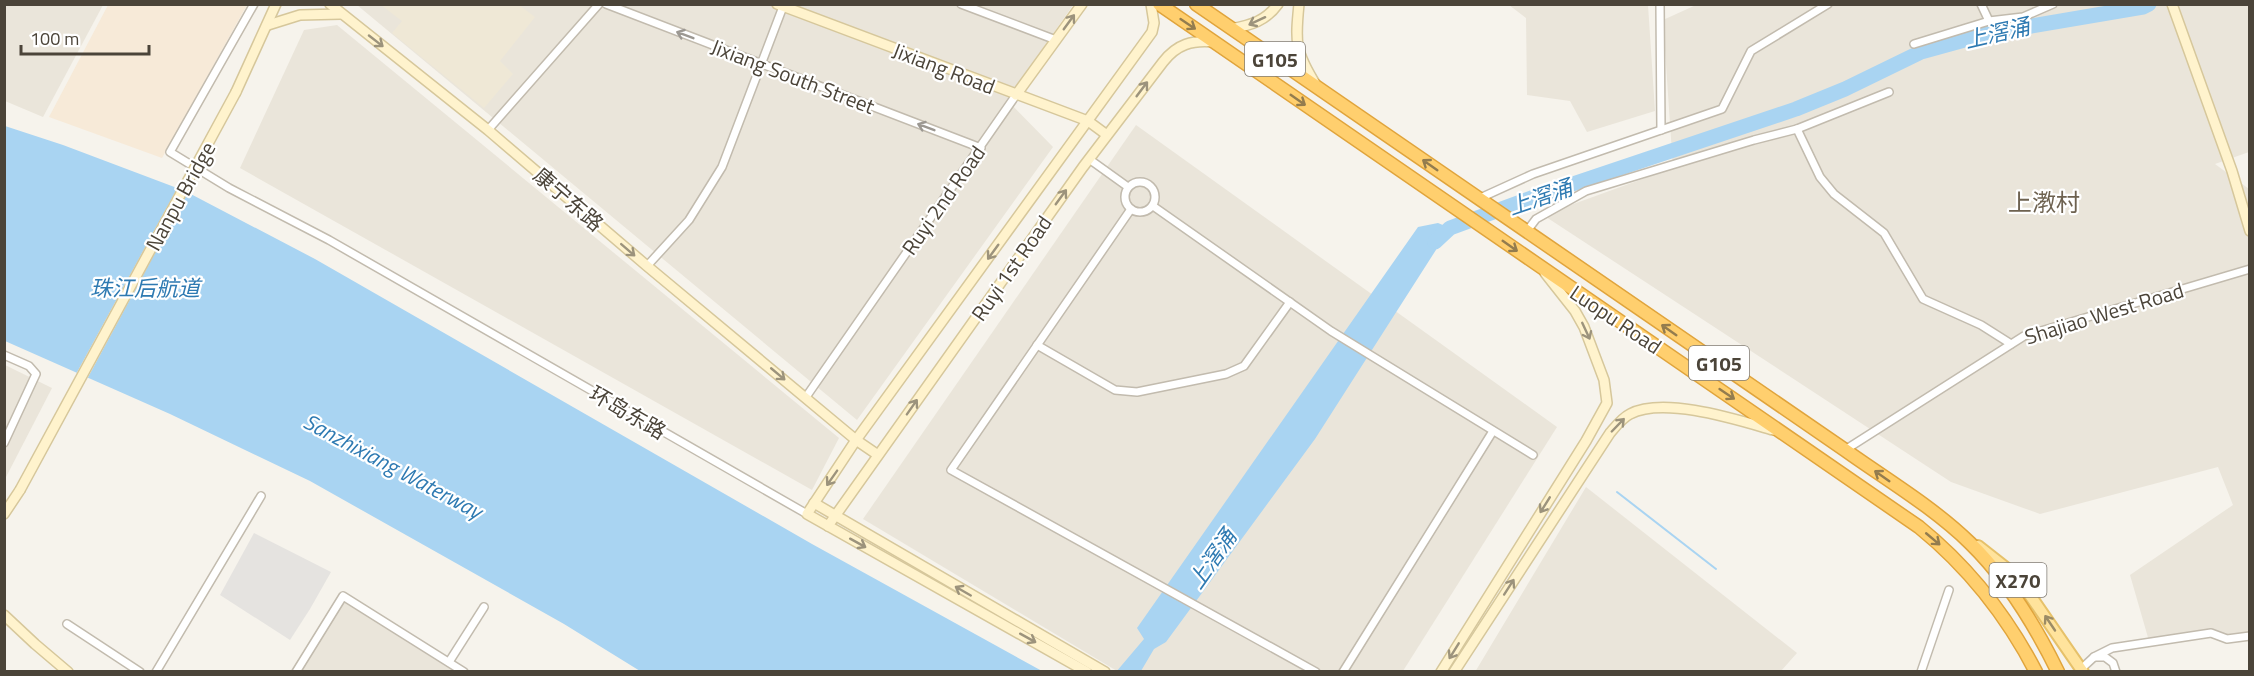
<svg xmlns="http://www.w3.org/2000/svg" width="2254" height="676" font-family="'Titillium Web','Noto Sans SC',sans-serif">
	<rect width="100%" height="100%" fill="#f6f3ec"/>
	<!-- residential -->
	<g fill="#eae5da">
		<polygon points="4,5 103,5 43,117 5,101"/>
		<polygon points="357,5 1073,5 1007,100 1053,147 857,420"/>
		<polygon points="1509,5 1648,5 1655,111 1587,132 1570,101 1527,95 1526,18"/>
		<polygon points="1696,5 2249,5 2249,152 2215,164 2249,189 2249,634 2149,641 2130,575 2233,505 2218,467 2040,514 1951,482 1543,215 1673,168 1663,20"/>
		<polygon points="337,25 839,438 812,490 240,168 304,30"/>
		<polygon points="1136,125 1557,427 1403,671 1117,671 863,519"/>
		<polygon points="5,365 52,388 5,479"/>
		<polygon points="1586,487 1797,653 1781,671 1475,672"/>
		<polygon points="343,596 464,672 296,672"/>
	</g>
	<!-- commercial -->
	<polygon fill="#f7ead8" points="108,5 247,5 162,158 49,117"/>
	<!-- education -->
	<polygon fill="#efe8d6" points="381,5 519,5 535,17 500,61 513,74 484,108 392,33 402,21"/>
	<!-- parking -->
	<polygon fill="#e5e3e0" points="254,533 331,572 310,609 290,640 220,595"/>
	<!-- water -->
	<g fill="#a9d4f2">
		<polygon points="5,126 63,145 185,191 315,259 812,544 1042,671 640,671 564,624 310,481 170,414 5,341"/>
		<polygon points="1438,223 1450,228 1315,439 1166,642 1154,649 1141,671 1116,672 1144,639 1137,628 1418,227"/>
	</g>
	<!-- pier -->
	<polygon fill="#f6f3ec" points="179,185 189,190 86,381 75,376"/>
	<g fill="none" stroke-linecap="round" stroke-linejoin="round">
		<!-- stream -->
		<polyline stroke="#a9d4f2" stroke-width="2" points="1617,492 1716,569"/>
		<!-- river -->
		<polyline stroke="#a9d4f2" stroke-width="15" points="1435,242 1450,228 1534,197 1796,109 1845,89 1921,52 1990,33 2143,7 2149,4"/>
		<defs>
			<g id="street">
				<polyline points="254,4 170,152 229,188 329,240 807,514"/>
				<polyline points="606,4 981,148"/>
				<polyline points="961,4 1056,40"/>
				<polyline points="1660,4 1661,130"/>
				<polyline points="1981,4 1989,21"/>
				<polyline points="1914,44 1989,21 2023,17 2053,4"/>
				<polyline points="1797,129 1820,177 1834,194 1884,233 1923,299 1981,325 2011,344"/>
				<polyline points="488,130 599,4"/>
				<polyline points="1089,159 1128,187"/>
				<circle cx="1140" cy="197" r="15"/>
				<polyline points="1478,199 1533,174 1722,109 1751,51 1828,4"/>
				<polyline points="1153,206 1331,331 1533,455"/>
				<polyline points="1131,209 951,470 1316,672"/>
				<polyline points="1527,231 1536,219 1586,191 1754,140 1797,129 1889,92"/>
				<polyline points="647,266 689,220 722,167 784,4"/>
				<polyline points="1037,345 1115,390 1137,392 1226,374 1244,366 1290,302"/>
				<polyline points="4,355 29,366 36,374 4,443"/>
				<polyline points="806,397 1016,95"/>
				<polyline points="1845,450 2024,336 2250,269"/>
				<polyline points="67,624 140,672"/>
				<polyline points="2094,657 2112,648 2211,633 2227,639 2250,636"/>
				<polyline points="449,662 484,607"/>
				<polyline points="2081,669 2094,657 2105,657 2113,663 2116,672"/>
				<polyline points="156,672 261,496"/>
				<polyline points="296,672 343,596 464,672"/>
				<polyline points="1343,672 1493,431"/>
				<polyline points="1921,672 1949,590"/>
			</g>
			<g id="secondary">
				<polyline points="330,4 488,130 647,266 856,440 878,455"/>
				<polyline points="777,4 1088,121 1107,135"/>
				<path d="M1299 4C1295 43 1295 51 1316 85"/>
				<polyline points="2172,4 2232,171 2250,231"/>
				<polyline points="268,25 300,15 341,14"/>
				<path d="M1231 29C1251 25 1266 21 1278 4"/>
				<polyline points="236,92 276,4"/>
				<polyline points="1016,95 1082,4"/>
				<polyline points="814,503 1105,672"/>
				<polyline points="4,514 20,490"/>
				<path d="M828 526 1083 167 1163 62C1177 44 1192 40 1214 42"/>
				<polyline points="4,615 35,644 68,672"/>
				<polyline points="1087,672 807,514 856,440 1152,32 1154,23 1151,4"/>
				<polyline points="1441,672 1586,441 1607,403 1604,380 1584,327 1575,311 1545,273"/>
				<path d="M1454 672 1610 433C1616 426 1622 418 1630 414 1664 396 1738 420 1773 430"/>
			</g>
			<polyline id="primary" points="1978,546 2006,568 2023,585 2083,672"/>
			<g id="highway">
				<path d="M1159 4 1919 527C1967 566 2007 616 2036 672"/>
				<path d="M1196 4 1845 450C1887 480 1933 507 1970 543 2008 580 2035 625 2058 672"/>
			</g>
		</defs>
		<!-- street casing -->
		<use href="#street" stroke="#c2bbae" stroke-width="10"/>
		<!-- secondary casing -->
		<use href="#secondary" stroke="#d6c79b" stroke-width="12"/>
		<!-- primary casing -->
		<use href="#primary" stroke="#e6c16a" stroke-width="14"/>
		<!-- highway casing -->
		<use href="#highway" stroke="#e0a43c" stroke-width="15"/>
		<!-- street -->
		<use href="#street" stroke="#fff" stroke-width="7"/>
		<!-- secondary -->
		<use href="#secondary" stroke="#fff3cd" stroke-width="9"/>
		<!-- primary -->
		<use href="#primary" stroke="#ffe39c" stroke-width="10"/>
		<!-- highway -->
		<use href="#highway" stroke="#ffcf6e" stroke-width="12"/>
		<defs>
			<polyline id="secondary-bridge" points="20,490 236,92"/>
		</defs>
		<!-- secondary-bridge casing -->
		<use href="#secondary-bridge" stroke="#d6c79b" stroke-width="12" stroke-linecap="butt"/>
		<!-- secondary-bridge -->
		<use href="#secondary-bridge" stroke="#fff3cd" stroke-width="9"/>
	</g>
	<!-- one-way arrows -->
	<defs><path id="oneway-shaft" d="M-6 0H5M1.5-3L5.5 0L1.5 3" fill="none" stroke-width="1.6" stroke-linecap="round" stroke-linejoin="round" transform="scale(1.5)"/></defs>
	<g stroke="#9c937c">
		<use href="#oneway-shaft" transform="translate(1257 21) rotate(155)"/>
		<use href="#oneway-shaft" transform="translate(1069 22) rotate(-54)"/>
		<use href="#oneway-shaft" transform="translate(376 41) rotate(38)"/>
		<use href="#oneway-shaft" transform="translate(1142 89) rotate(-53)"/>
		<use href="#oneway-shaft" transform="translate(1061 197) rotate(-54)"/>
		<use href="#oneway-shaft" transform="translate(628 250) rotate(41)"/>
		<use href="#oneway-shaft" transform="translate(993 252) rotate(126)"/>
		<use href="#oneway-shaft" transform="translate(1586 331) rotate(65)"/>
		<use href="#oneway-shaft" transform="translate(778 374) rotate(40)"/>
		<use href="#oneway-shaft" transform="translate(912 407) rotate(-55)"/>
		<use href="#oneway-shaft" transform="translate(1618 425) rotate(-46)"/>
		<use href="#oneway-shaft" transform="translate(832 478) rotate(125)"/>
		<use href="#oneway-shaft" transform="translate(1545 505) rotate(122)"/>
		<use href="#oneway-shaft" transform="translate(858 543) rotate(29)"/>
		<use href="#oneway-shaft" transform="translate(1509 587) rotate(-57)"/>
		<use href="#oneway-shaft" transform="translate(963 591) rotate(-150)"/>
		<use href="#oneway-shaft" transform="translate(1028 638) rotate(29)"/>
		<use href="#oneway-shaft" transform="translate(1454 651) rotate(122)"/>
	</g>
	<g stroke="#937c4e">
		<use href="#oneway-shaft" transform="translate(1188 24) rotate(34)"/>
		<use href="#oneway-shaft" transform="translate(1298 100) rotate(35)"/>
		<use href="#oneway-shaft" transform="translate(1430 165) rotate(-145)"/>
		<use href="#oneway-shaft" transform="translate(1510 246) rotate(35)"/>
		<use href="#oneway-shaft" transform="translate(1669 330) rotate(-145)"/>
		<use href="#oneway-shaft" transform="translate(1727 394) rotate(34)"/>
		<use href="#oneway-shaft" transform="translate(1882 476) rotate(-145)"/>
		<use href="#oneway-shaft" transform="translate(1933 539) rotate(40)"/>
	</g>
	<g stroke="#9c9892">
		<use href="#oneway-shaft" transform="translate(685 35) rotate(-159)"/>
		<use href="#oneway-shaft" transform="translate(926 127) rotate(-159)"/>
	</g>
	<use stroke="#9c8c66" href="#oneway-shaft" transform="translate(2050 623) rotate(-124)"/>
	<g text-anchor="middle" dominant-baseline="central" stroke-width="4.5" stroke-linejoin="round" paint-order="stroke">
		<!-- shield labels -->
		<g fill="#fff" stroke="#817c74" stroke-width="1.5">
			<rect x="1245" y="42" width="60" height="34" rx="4.5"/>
			<rect x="1689" y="346" width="60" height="34" rx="4.5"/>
			<rect x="1989.5" y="563" width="57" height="34" rx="4.5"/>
		</g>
		<g font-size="20" font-weight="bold" fill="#4b4439">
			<text x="1275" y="59">G105</text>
			<text x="1719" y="363">G105</text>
			<text x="2018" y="580">X270</text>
		</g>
		<!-- street labels -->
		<g font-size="21" fill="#4b4439" stroke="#fff">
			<text transform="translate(944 68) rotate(21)">Jixiang Road</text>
			<text transform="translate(793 76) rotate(21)">Jixiang South Street</text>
			<text transform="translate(180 196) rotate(-61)">Nanpu Bridge</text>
			<text transform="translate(569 199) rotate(41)">康宁东路</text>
			<text transform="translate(943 200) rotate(-55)">Ruyi 2nd Road</text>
			<text transform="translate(1011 268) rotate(-55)">Ruyi 1st Road</text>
			<text transform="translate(2104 313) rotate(-17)">Shajiao West Road</text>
			<text transform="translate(1616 319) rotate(34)">Luopu Road</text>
			<text transform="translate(628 412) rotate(30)">环岛东路</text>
		</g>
		<!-- water labels -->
		<g font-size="22" font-style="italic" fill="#2e7ab2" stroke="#fff">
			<text transform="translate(1997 33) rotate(-13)">上滘涌</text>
			<text transform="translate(1540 197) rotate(-19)">上滘涌</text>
			<text x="145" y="288">珠江后航道</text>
			<text transform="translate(393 466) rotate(28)">Sanzhixiang Waterway</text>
			<text transform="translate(1212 559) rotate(-55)">上滘涌</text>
		</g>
		<!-- quarter labels -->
		<g font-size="24" fill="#6e6250" stroke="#fff">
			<text x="2044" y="202">上漖村</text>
		</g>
	</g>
	<!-- border -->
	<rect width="2254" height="676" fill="none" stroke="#4b4439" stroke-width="12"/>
	<!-- scale -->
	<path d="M21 45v9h128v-9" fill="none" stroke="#4b4439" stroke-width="3"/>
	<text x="30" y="45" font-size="18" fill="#4b4439" stroke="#ffffff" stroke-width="4.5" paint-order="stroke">100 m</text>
</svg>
